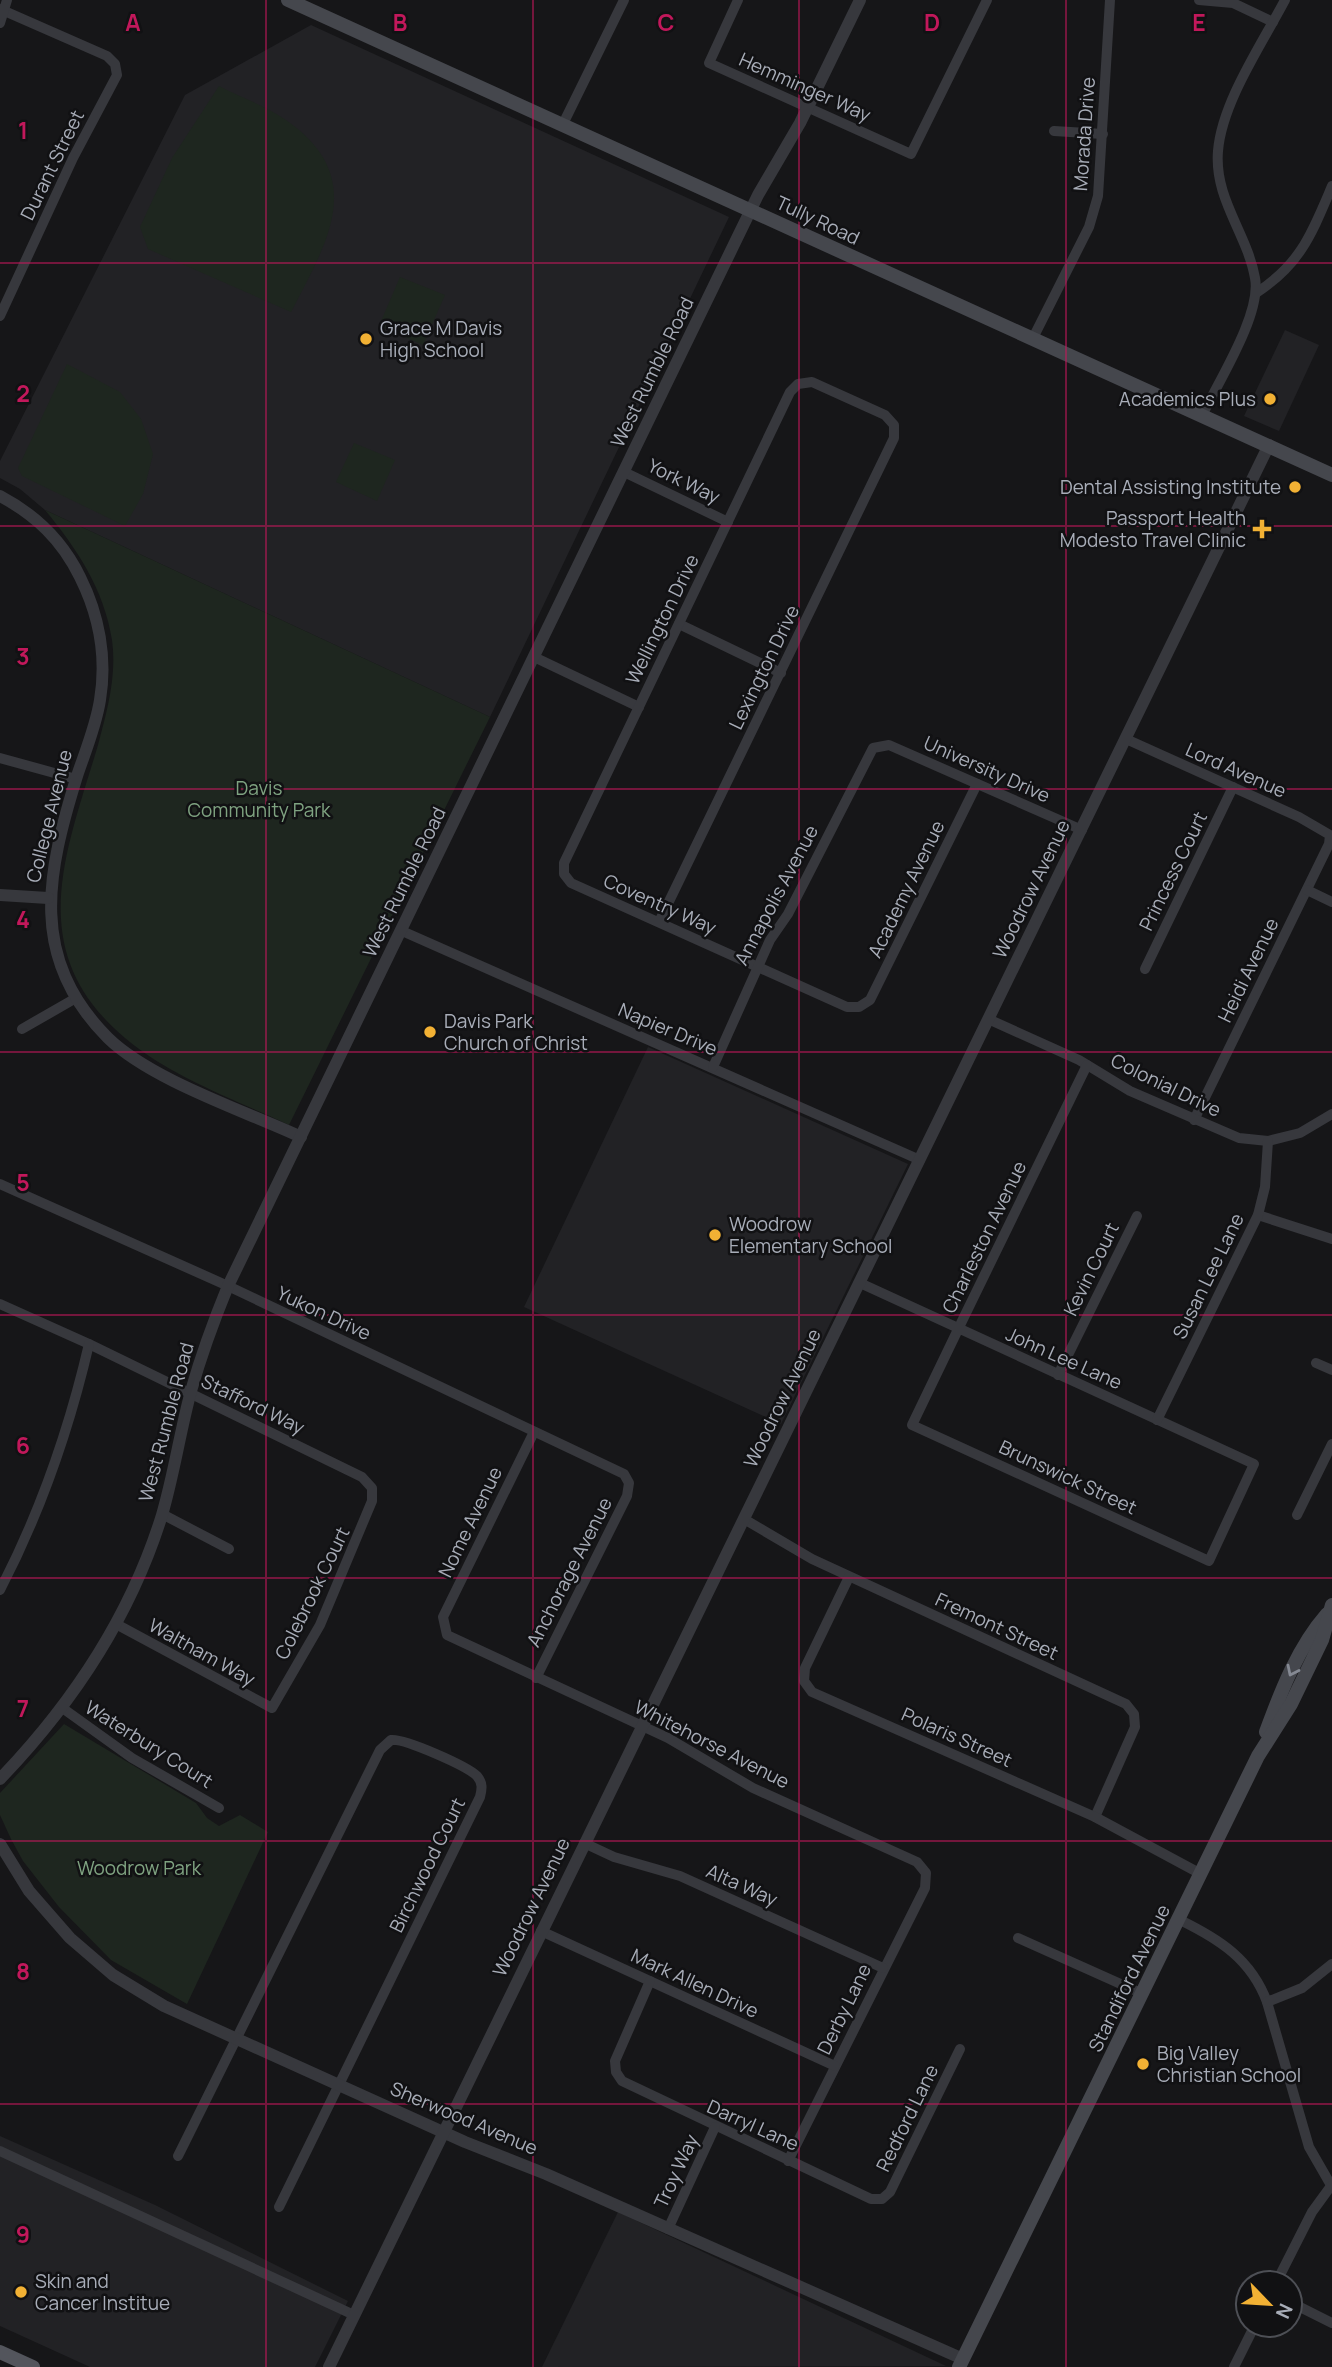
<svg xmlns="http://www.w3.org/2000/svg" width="1332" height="2367" font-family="Manrope,sans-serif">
	<rect width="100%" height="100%" fill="#161618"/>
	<!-- built -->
	<g fill="#222225">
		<polygon points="311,25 729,217 490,717 45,510 20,489 0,478 0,461 185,95"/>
		<polygon points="1285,330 1319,345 1279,431 1244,416"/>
		<polygon points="648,1047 908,1164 781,1424 524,1307"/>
		<polygon points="0,2136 155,2205 348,2301 315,2367 90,2367 0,2326"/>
		<polygon points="618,2212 946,2366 542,2367"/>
	</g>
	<!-- green -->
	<g fill="#1e261f">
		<path d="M219 86C240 97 266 106 286 120 368 177 328 241 291 312L148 249 140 227 172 158Z"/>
		<polygon points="400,277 445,295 423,345 379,326"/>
		<polygon points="67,364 120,392 141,419 153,454 143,494 125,526 22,476 18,468"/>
		<polygon points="354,443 395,460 377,501 336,482"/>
		<path d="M45 510 490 717 289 1125C234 1099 171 1077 125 1038 22 951 66 853 98 745 107 711 117 676 112 640 104 589 77 549 45 510Z"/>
		<polygon points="64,1724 196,1803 207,1818 219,1826 240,1815 268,1832 187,2004 111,1960 59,1907 23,1861 11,1839 0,1815 0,1793"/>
	</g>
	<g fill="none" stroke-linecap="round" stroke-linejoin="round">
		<!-- minor -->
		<g stroke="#37383d" stroke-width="10">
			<polyline points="738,0 709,63 911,154 987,0"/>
			<polyline points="1199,0 1233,3 1273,22"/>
			<polyline points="0,9 107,56 115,64 117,75 73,158 0,316"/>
			<polyline points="0,23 7,0"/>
			<polyline points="562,126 624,0"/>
			<polyline points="1054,131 1103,134"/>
			<path d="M1256 293C1301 264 1312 233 1332 186"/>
			<polyline points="1032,340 1089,227 1098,196 1110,0"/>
			<path d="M1202 416C1218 382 1262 314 1255 278 1247 233 1214 199 1218 151 1222 102 1262 44 1285 0"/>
			<polyline points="624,472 728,522"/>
			<polyline points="679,624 781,673"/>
			<polyline points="534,657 639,707"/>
			<polyline points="1126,739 1299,817 1330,835 1329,844 1194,1120"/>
			<polyline points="0,758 76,779"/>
			<polyline points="1307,890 1332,902"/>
			<polyline points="659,922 894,438 894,425 885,415 812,382 798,384 790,392 564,863 564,874 571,883 847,1007 859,1007 870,1000 977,784"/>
			<polyline points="402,931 920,1160"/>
			<polyline points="1145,969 1233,787"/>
			<polyline points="988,1019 1079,1060 1130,1091 1239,1138 1268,1141 1300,1133 1332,1114"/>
			<polyline points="22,1029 76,998"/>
			<polyline points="713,1067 770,940 788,914 873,748 889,745 1082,830"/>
			<polyline points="0,1184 228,1286 624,1474 629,1483 627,1496 536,1678"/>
			<polyline points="1258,1215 1332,1239"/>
			<path d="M860 1283 1254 1464 1209 1561 912 1425C929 1389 947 1353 964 1317L1087 1065"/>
			<polyline points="0,1304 89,1344 362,1477 372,1488 372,1501 320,1625 272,1708 116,1624"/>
			<polyline points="1316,1363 1332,1370"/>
			<polyline points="1058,1375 1137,1216"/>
			<polyline points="1157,1420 1258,1215 1265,1187 1268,1141"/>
			<polyline points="534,1432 443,1617 447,1635 668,1738 753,1788 917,1862 926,1873 925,1888 788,2161"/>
			<polyline points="162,1514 229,1549"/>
			<polyline points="1297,1515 1332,1444"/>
			<polyline points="744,1519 812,1559 1126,1704 1134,1714 1135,1727 1095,1817"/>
			<polyline points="849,1577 805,1668 804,1681 812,1692 1095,1817 1201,1874"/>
			<path d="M0 1590C41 1511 69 1430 89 1344"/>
			<polyline points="61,1707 132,1758 219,1808"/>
			<polyline points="584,1843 614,1857 680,1876 883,1968"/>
			<path d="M1180 1920C1219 1939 1251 1959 1267 2002L1309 2147 1332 2187"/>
			<polyline points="541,1931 835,2066"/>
			<polyline points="1018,1938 1143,1994"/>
			<polyline points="650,1981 615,2061 616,2072 622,2081 871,2199 882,2199 890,2192 960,2049"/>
			<polyline points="1267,2002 1302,1988 1332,1964"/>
			<polyline points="0,2151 354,2315"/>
			<path d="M178 2156 380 1750 391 1740C404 1738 467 1766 477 1776 483 1783 482 1789 480 1797L279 2207"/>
			<polyline points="668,2229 715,2127"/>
			<polyline points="1276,2283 1312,2212 1331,2186"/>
			<polyline points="1290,2302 1332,2323"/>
			<polyline points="1234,2367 1255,2325"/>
		</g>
		<!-- tertiary -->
		<g stroke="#37383d" stroke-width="12">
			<path d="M0 496C36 515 62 540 80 577 99 615 107 658 100 700 96 726 85 752 77 776 47 873 28 958 108 1038 151 1080 245 1111 301 1137"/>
			<polyline points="0,895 48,898"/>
			<path d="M0 1779C72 1704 131 1615 162 1515 174 1474 180 1432 191 1391 201 1356 214 1320 228 1286L758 195 800 123 860 0"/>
			<polyline points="0,1844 29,1891 70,1938 113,1975 164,2006 465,2142 546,2174 963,2359"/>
			<polyline points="329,2367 1269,445"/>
		</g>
		<!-- secondary -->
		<g stroke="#45474d" stroke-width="14">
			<polyline points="288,0 1332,475"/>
			<path d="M1266 1732C1281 1691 1298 1647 1327 1614"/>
			<polyline points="959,2367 1258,1756 1291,1704 1322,1640 1332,1605"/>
		</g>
		<!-- primary -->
		<polyline stroke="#53555c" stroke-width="14" points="0,2352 33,2367"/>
	</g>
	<!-- one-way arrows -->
	<defs><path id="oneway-chevron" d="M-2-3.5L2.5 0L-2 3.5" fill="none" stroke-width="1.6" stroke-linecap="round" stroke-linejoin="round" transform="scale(1.75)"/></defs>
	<use stroke="#858993" href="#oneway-chevron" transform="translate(1292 1671) rotate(116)"/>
	<!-- grid -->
	<path fill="none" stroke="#c2185b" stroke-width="2" stroke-opacity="0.55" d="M266 0V2367M533 0V2367M799 0V2367M1066 0V2367M0 263H1332M0 526H1332M0 789H1332M0 1052H1332M0 1315H1332M0 1578H1332M0 1841H1332M0 2104H1332"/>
	<!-- markers -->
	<g fill="#f2b134" stroke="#111113" stroke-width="2.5">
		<circle cx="366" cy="339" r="7"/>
		<circle cx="1270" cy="399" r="7"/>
		<circle cx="1295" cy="487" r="7"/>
		<path d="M1258.5 518.5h7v7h7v7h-7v7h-7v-7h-7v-7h7z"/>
		<circle cx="430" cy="1032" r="7"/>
		<circle cx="715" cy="1235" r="7"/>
		<circle cx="1143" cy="2064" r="7"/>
		<circle cx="21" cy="2292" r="7"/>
	</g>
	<g text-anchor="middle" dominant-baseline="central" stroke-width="5" stroke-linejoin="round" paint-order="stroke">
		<!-- street labels -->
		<g font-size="19" fill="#a8adb8" stroke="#111113">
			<text transform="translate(805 87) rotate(24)">Hemminger Way</text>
			<text transform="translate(1084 134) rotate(-86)">Morada Drive</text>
			<text transform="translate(52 165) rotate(-64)">Durant Street</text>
			<text transform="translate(818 220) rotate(25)">Tully Road</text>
			<text transform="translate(652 372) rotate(-64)">West Rumble Road</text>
			<text transform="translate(684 481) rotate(26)">York Way</text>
			<text transform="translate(662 619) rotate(-64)">Wellington Drive</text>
			<text transform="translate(764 667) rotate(-64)">Lexington Drive</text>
			<text transform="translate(987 769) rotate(24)">University Drive</text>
			<text transform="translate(1236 770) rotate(24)">Lord Avenue</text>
			<text transform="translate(49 816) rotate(-76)">College Avenue</text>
			<text transform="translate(1173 871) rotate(-64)">Princess Court</text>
			<text transform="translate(404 882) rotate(-64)">West Rumble Road</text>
			<text transform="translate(906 889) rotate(-64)">Academy Avenue</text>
			<text transform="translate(1031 889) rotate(-64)">Woodrow Avenue</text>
			<text transform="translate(776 895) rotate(-62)">Annapolis Avenue</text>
			<text transform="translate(660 904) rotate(24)">Coventry Way</text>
			<text transform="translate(1248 970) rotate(-64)">Heidi Avenue</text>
			<text transform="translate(668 1029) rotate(23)">Napier Drive</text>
			<text transform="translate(1166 1085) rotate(26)">Colonial Drive</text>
			<text transform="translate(984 1237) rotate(-64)">Charleston Avenue</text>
			<text transform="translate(1091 1269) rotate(-64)">Kevin Court</text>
			<text transform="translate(1208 1276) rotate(-64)">Susan Lee Lane</text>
			<text transform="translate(324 1313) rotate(25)">Yukon Drive</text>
			<text transform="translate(1064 1358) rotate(24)">John Lee Lane</text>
			<text transform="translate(782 1398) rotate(-64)">Woodrow Avenue</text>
			<text transform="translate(253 1404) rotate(26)">Stafford Way</text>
			<text transform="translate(166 1422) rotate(-75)">West Rumble Road</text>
			<text transform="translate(1068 1477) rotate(25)">Brunswick Street</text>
			<text transform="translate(470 1522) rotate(-64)">Nome Avenue</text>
			<text transform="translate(569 1572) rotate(-63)">Anchorage Avenue</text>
			<text transform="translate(312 1593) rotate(-64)">Colebrook Court</text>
			<text transform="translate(997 1626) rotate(25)">Fremont Street</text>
			<text transform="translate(202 1652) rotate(29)">Waltham Way</text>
			<text transform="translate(957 1737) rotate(24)">Polaris Street</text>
			<text transform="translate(149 1744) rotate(32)">Waterbury Court</text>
			<text transform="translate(712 1744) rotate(27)">Whitehorse Avenue</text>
			<text transform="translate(427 1865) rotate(-64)">Birchwood Court</text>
			<text transform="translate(742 1885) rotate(24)">Alta Way</text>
			<text transform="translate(531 1907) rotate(-64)">Woodrow Avenue</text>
			<text transform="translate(1129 1978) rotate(-64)">Standiford Avenue</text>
			<text transform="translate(695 1983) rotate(25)">Mark Allen Drive</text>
			<text transform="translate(844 2009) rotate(-64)">Derby Lane</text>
			<text transform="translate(464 2118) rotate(23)">Sherwood Avenue</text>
			<text transform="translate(907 2118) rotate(-64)">Redford Lane</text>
			<text transform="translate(753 2125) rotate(24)">Darryl Lane</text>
			<text transform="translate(676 2171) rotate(-65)">Troy Way</text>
		</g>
		<!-- poi labels -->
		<g font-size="19" fill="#a8adb8" stroke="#111113" text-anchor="start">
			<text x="380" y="328">Grace M Davis<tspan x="380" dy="22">High School</tspan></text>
			<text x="1256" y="399" text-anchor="end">Academics Plus</text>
			<text x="1281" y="487" text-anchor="end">Dental Assisting Institute</text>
			<text x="1246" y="518" text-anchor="end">Passport Health<tspan x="1246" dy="22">Modesto Travel Clinic</tspan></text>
			<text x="444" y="1021">Davis Park<tspan x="444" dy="22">Church of Christ</tspan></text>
			<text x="729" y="1224">Woodrow<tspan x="729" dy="22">Elementary School</tspan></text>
			<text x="1157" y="2053">Big Valley<tspan x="1157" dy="22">Christian School</tspan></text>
			<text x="35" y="2281">Skin and<tspan x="35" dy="22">Cancer Institue</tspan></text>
		</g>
		<!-- park labels -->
		<g font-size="19" fill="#7fa381" stroke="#111113">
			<text x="259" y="788">Davis<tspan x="259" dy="22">Community Park</tspan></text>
			<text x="139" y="1868">Woodrow Park</text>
		</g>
	</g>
	<g font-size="23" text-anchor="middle" font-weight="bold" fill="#c2185b" stroke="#111113" stroke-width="5" stroke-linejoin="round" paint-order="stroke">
		<text x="133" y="31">A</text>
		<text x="400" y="31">B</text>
		<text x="666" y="31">C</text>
		<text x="932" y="31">D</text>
		<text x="1199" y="31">E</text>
		<text x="23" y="139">1</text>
		<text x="23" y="402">2</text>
		<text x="23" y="665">3</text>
		<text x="23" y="928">4</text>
		<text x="23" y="1191">5</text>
		<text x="23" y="1454">6</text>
		<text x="23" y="1717">7</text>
		<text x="23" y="1980">8</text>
		<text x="23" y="2243">9</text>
	</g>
	<!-- north arrow -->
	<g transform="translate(1269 2304) rotate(115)"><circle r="33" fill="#111113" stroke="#4d4f55" stroke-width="2"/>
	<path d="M0-5L12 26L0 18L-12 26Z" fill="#f2b134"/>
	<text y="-10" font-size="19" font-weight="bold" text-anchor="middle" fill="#a8adb8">N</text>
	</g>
</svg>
